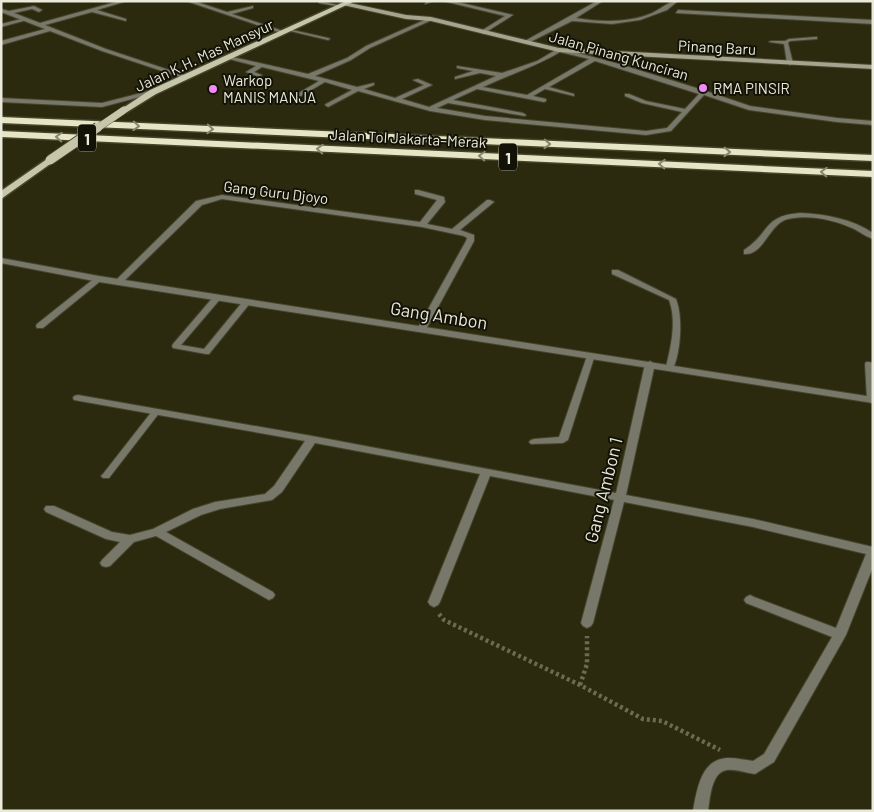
<svg xmlns="http://www.w3.org/2000/svg" width="874" height="812" font-family="Barlow,sans-serif">
	<rect width="100%" height="100%" fill="#2b2a0f"/>
	<g fill="none" stroke-linecap="round" stroke-linejoin="round">
		<defs>
			<g id="service">
				<polygon points="319,1 343,6 341,7 319,3"/>
				<polygon points="25,18 27,19 27,20 1,27 1,24"/>
				<polygon points="288,29 328,38 330,39 328,40 290,31 288,31"/>
				<polygon points="815,37 817,37 817,39 790,41 788,43 793,63 790,65 787,63 784,44 769,42 771,41 785,41 789,39"/>
				<path d="M612 270H618L676 299C683 317 681 351 673 369H667L666 367C671 346 677 321 669 300L612 274Z"/>
				<polygon points="96,277 99,277 103,279 43,328 37,328 36,326 37,324"/>
				<polygon points="215,295 218,295 222,297 181,345 204,349 244,300 247,300 251,302 209,354 206,354 173,348 172,346 173,344"/>
				<polygon points="588,353 591,353 595,355 568,440 563,443 531,444 529,442 531,440 534,439 559,437"/>
				<polygon points="866,362 869,362 873,363 873,402 871,403 867,400 865,364"/>
				<polygon points="156,409 160,412 109,478 103,478 101,476 103,474 153,410"/>
			</g>
			<g id="minor">
				<polygon points="119,1 127,1 97,10 126,19 126,21 92,12 45,25 106,49 187,76 187,78 183,78 102,51 50,31 1,45 1,41 45,29 1,12 1,9 9,11 34,6 42,10 39,12 32,9 14,13 40,23"/>
				<polygon points="186,1 194,1 227,12 253,6 253,8 232,14 286,32 281,33"/>
				<polygon points="427,1 434,1 425,4"/>
				<polygon points="443,1 453,1 513,15 483,34 480,32 481,31 505,16"/>
				<path d="M597 1H603L576 18C600 22 627 23 650 14 660 10 668 1 678 1L667 10 640 20 612 24 572 21 528 43 523 42Z"/>
				<polygon points="678,10 873,20 873,24 676,13"/>
				<path d="M429 18 434 19 370 48 351 60 315 76 357 87 374 83V85L364 89 395 98 424 85 413 80 418 79 432 85 402 99 429 107 496 76 480 73 455 79V77L473 71 457 68V66L502 73 537 61 559 48 619 64 706 91 750 106 837 118 873 121V125L837 122 749 110 704 95 671 131 646 135 485 120 430 111 358 91 328 107 325 105 326 104 352 90 325 82 301 96H297V94L319 81 262 67 254 72 262 75 259 77 246 72 256 66 225 58 228 56 308 74 347 58 366 46ZM560 52 589 59 527 95 483 87C508 75 535 67 560 52ZM595 61 699 94 685 109 646 101 629 94H625V96L642 103 682 112 667 128 646 131 485 116 437 108 448 103 525 116 526 115 523 113 453 100 477 89 544 102 546 101V99L533 96 545 89 574 96V94L549 87Z"/>
				<polygon points="153,90 156,92 155,93 102,107 1,102 1,98 102,103"/>
				<polygon points="415,190 418,190 444,197 445,202 427,224 452,229 487,200 490,200 494,202 460,230 474,235 474,241 425,331 419,331 417,329 466,241 467,238 464,236 422,227 222,199 202,205 121,284 118,285 114,282 196,201 222,195 420,222 437,200 415,194"/>
				<path d="M800 213C825 214 852 219 873 233V239C866 237 859 231 852 228 834 220 808 214 788 219 769 223 764 256 744 254V250C771 233 762 216 800 213Z"/>
				<path d="M650 361 655 364 626 495 753 519 873 547V567L846 635 774 762 755 774C746 773 736 769 727 770 711 772 710 799 708 811H693C697 789 701 758 729 758 737 758 745 760 753 761L764 754 832 637 746 603 744 600 746 597 750 595 754 597 836 628 866 554 753 527 624 502 593 623 591 626 587 628 583 626 581 623 614 500 490 476 440 602 438 605 434 607 430 605 428 602 480 474 315 443 282 492 272 500 220 509 201 515 166 532 273 592 275 595 273 598 269 600 156 536 134 542 110 566 106 567 102 566 100 563 102 560 120 542 106 539 46 512 44 509 46 506H54L112 532 130 535 153 529 193 509 215 502 265 494 274 486 305 441 74 400 73 398 74 396 78 395 312 436 616 493 645 364Z"/>
			</g>
			<polygon id="tertiary" points="1,258 99,276 873,397 873,403 99,282 1,263"/>
			<polygon id="secondary" points="345,2 406,15 431,17 559,48 873,65 873,69 559,52 431,21 406,19 343,5"/>
			<g id="primary">
				<polygon points="346,1 355,1 156,94 127,112 120,110 150,90"/>
				<polygon points="50,157 54,160 53,162 1,199 1,191"/>
			</g>
			<g id="motorway">
				<polygon points="1,117 873,155 873,161 1,123"/>
				<polygon points="1,131 873,171 873,177 1,137"/>
			</g>
		</defs>
		<!-- service casing -->
		<use href="#service" stroke="#46452b" stroke-width="2"/>
		<!-- minor casing -->
		<use href="#minor" stroke="#46452b" stroke-width="2"/>
		<!-- tertiary casing -->
		<use href="#tertiary" stroke="#46452b" stroke-width="2"/>
		<!-- secondary casing -->
		<use href="#secondary" stroke="#46452b" stroke-width="2"/>
		<!-- primary casing -->
		<use href="#primary" stroke="#46452b" stroke-width="3"/>
		<!-- motorway casing -->
		<use href="#motorway" stroke="#46452b" stroke-width="3"/>
		<!-- path -->
		<g stroke="#6b6b54" stroke-width="4.5" stroke-dasharray="3 3" stroke-linecap="butt">
			<polyline points="439,614 444,620 580,685 643,719 662,721 720,750"/>
			<polyline points="580,685 587,664 587,636"/>
		</g>
		<!-- service -->
		<use href="#service" fill="#77776a" fill-rule="evenodd"/>
		<!-- minor -->
		<use href="#minor" fill="#77776a" fill-rule="evenodd"/>
		<!-- tertiary -->
		<use href="#tertiary" fill="#77776a" fill-rule="evenodd"/>
		<!-- secondary -->
		<use href="#secondary" fill="#a4a48f" fill-rule="evenodd"/>
		<!-- primary -->
		<use href="#primary" fill="#c6c6ab" fill-rule="evenodd"/>
		<!-- motorway -->
		<use href="#motorway" fill="#e6e5c5" fill-rule="evenodd"/>
		<defs>
			<polyline id="primary-bridge-far1" points="96,129 124,110"/>
			<polyline id="primary-bridge" points="50,160 98,127"/>
		</defs>
		<!-- primary-bridge-far1 casing -->
		<use href="#primary-bridge-far1" stroke="#46452b" stroke-width="8" stroke-linecap="butt"/>
		<!-- primary-bridge casing -->
		<use href="#primary-bridge" stroke="#46452b" stroke-width="11" stroke-linecap="butt"/>
		<!-- primary-bridge-far1 -->
		<use href="#primary-bridge-far1" stroke="#c6c6ab" stroke-width="7"/>
		<!-- primary-bridge -->
		<use href="#primary-bridge" stroke="#c6c6ab" stroke-width="9"/>
	</g>
	<!-- one-way arrows -->
	<defs><path id="oneway-chevron" d="M-2-3.5L2.5 0L-2 3.5" fill="none" stroke-width="1.6" stroke-linecap="round" stroke-linejoin="round" transform="scale(1.25)"/></defs>
	<g stroke="#878670">
		<use href="#oneway-chevron" transform="translate(136 126) rotate(3)"/>
		<use href="#oneway-chevron" transform="translate(210 129) rotate(3)"/>
		<use href="#oneway-chevron" transform="translate(59 137) rotate(-177)"/>
		<use href="#oneway-chevron" transform="translate(547 144) rotate(2)"/>
		<use href="#oneway-chevron" transform="translate(320 149) rotate(-177)"/>
		<use href="#oneway-chevron" transform="translate(727 152) rotate(2)"/>
		<use href="#oneway-chevron" transform="translate(482 156) rotate(-177)"/>
		<use href="#oneway-chevron" transform="translate(662 164) rotate(-177)"/>
		<use href="#oneway-chevron" transform="translate(824 172) rotate(-177)"/>
	</g>
	<!-- markers -->
	<g fill="#f08bf5" stroke="#131207" stroke-width="2">
		<circle cx="703" cy="88" r="5"/>
		<circle cx="213" cy="89" r="5"/>
	</g>
	<g text-anchor="middle" dominant-baseline="central" stroke-width="4" stroke-linejoin="round" paint-order="stroke">
		<!-- far-street labels -->
		<g font-size="15" fill="#e9ead9" stroke="#131207">
			<text transform="translate(717 47) rotate(3)">Pinang Baru</text>
			<text transform="translate(204 55) rotate(-25)">Jalan K.H. Mas Mansyur</text>
			<text transform="translate(619 55) rotate(16)">Jalan Pinang Kunciran</text>
			<text transform="translate(408 138) rotate(3)">Jalan Tol Jakarta–Merak</text>
			<text transform="translate(276 192) rotate(7)">Gang Guru Djoyo</text>
		</g>
		<!-- far-poi labels -->
		<g font-size="15" fill="#e9ead9" stroke="#131207" text-anchor="start">
			<text x="223" y="80">Warkop<tspan x="223" dy="17">MANIS MANJA</tspan></text>
			<text x="713" y="88">RMA PINSIR</text>
		</g>
		<!-- shield labels -->
		<g fill="#131207" stroke="#a9a99a" stroke-width="1">
			<rect x="78" y="124.5" width="18" height="27" rx="4"/>
			<rect x="499" y="143.5" width="18" height="27" rx="4"/>
		</g>
		<g font-size="16" font-weight="bold" fill="#e9ead9">
			<text x="87" y="138">1</text>
			<text x="508" y="157">1</text>
		</g>
		<!-- street labels -->
		<g font-size="18" fill="#e9ead9" stroke="#131207">
			<text transform="translate(439 315) rotate(9)">Gang Ambon</text>
			<text transform="translate(603 490) rotate(-76)">Gang Ambon 1</text>
		</g>
	</g>
	<!-- border -->
	<rect width="874" height="812" fill="none" stroke="#e9ead9" stroke-width="5"/>
</svg>
